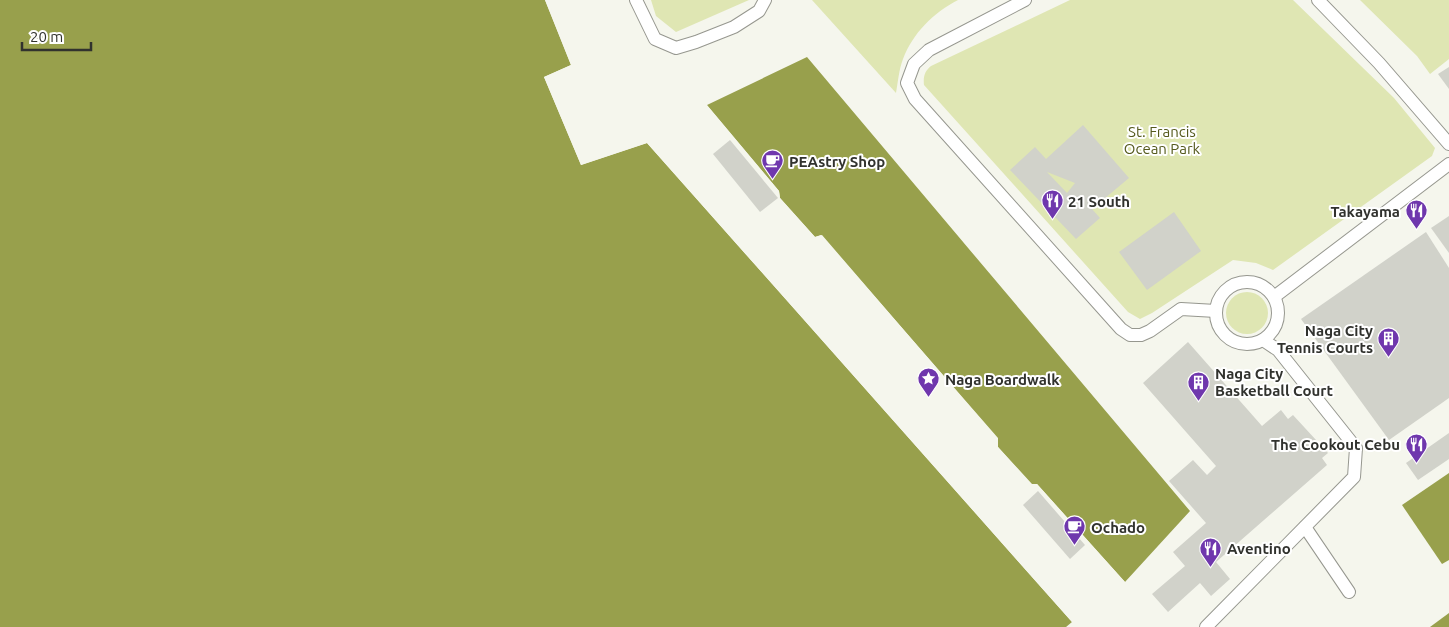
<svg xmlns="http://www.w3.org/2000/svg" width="1449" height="627" font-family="Ubuntu,sans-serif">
	<rect width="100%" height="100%" fill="#f5f6ed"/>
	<!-- green -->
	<g fill="#dfe6b3">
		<polygon points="651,0 749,0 676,32 656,16"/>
		<path d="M812 0H958C933 13 913 33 903 59 899 69 898 82 896 93Z"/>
		<path d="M1070 0H1293L1394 98 1435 148 1432 156 1273 270 1256 263 1233 260 1152 313 1140 319 1128 312 924 85C923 76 925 71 931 66Z"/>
		<polygon points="1360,0 1449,0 1449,59 1430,74 1417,56"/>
		<circle cx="1247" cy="313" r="21"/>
	</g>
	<!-- water -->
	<g fill="#98a04c">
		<polygon points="0,0 545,0 571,65 544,77 581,165 647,143 1072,622 1066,627 0,627"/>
		<polygon points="807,57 1190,511 1125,582 1037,484 1032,484 998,447 997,438 822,235 815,237 780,198 779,191 707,105"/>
		<polygon points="1449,473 1449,560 1442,564 1402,505"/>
		<polygon points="1449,613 1449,627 1430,627"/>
	</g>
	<!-- pier -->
	<g fill="#f5f6ed">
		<polygon points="545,0 548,0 574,65 573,67 547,79 582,162 646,141 649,141 1074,621 1072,622 647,143 581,165 544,77 571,65"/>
		<polygon points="705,103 779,191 780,198 815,237 821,235 998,438 998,447 1031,484 1037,484 1125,582 1123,584 1036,487 1030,485 996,449 995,439 821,238 813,239 778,200 777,192 705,107"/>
	</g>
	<!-- building -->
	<g fill="#d1d2ca" fill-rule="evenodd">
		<polygon points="1449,67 1449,89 1438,74"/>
		<path d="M1083 125 1129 178 1092 209 1100 218 1076 239 1010 170 1035 147 1046 159ZM1047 172 1075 183 1067 193Z"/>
		<polygon points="730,140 778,198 760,212 713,154"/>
		<polygon points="1174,212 1201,251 1147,290 1119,252"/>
		<polygon points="1449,216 1449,253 1431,228"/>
		<polygon points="1426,232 1449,268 1449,398 1389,440 1301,319"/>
		<polygon points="1188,342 1262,426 1281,410 1288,419 1293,415 1328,453 1322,458 1327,465 1216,562 1230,579 1211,596 1200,583 1168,612 1152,594 1185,566 1173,552 1206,523 1169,481 1193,460 1207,475 1216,466 1143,383"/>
		<polygon points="1449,433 1449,459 1418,480 1406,463"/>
		<polygon points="1038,491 1085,545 1070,559 1023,505"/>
	</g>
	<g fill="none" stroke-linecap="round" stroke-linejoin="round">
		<defs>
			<g id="service">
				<polyline points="636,0 655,39 676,48 696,42 734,27 759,11 765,0"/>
				<polyline points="1025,0 929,50 914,64 907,83 915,99 1121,329 1130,335 1141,335 1150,331 1181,309 1216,311"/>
				<polyline points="1318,0 1379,63 1449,144"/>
				<circle cx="1247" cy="313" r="31"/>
				<polyline points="1274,297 1449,164"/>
				<polyline points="1305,527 1349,592"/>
				<polyline points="1206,627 1354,477 1356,448 1278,350 1263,340"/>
			</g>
		</defs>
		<!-- service casing -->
		<use href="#service" stroke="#96978f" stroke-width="14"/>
		<!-- service -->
		<use href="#service" stroke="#fff" stroke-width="12"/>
	</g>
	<!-- icons -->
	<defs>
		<symbol id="cafe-pin" viewBox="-11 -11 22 30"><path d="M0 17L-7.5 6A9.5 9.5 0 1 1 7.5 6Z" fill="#6f37ad" stroke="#fff"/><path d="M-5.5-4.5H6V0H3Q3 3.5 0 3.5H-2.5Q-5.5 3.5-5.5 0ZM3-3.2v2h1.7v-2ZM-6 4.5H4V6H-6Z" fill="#fff"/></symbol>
		<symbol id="restaurant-pin" viewBox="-11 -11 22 30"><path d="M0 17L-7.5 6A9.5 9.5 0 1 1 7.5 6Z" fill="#6f37ad" stroke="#fff"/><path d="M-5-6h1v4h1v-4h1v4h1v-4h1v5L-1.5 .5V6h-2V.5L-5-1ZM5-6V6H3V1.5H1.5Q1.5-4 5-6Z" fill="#fff"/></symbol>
		<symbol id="building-pin" viewBox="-11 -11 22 30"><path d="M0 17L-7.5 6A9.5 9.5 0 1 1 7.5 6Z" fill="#6f37ad" stroke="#fff"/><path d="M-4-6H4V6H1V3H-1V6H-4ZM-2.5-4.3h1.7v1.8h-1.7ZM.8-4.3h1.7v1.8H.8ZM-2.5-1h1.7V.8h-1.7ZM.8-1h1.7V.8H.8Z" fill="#fff"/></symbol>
		<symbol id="sight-pin" viewBox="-11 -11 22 30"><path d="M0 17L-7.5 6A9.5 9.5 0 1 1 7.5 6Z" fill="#6f37ad" stroke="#fff"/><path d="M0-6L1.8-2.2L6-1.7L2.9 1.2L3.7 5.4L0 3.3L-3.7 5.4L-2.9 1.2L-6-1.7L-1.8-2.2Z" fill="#fff"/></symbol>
	</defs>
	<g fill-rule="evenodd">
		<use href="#cafe-pin" x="760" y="148" width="25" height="34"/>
		<use href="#restaurant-pin" x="1040" y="188" width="25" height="34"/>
		<use href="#restaurant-pin" x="1404" y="198" width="25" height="34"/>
		<use href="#building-pin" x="1376" y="326" width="25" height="34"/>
		<use href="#sight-pin" x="916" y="366" width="25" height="34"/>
		<use href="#building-pin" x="1186" y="370" width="25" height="34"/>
		<use href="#restaurant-pin" x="1404" y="432" width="25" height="34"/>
		<use href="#cafe-pin" x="1062" y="514" width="25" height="34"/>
		<use href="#restaurant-pin" x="1198" y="536" width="25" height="34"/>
	</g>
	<g text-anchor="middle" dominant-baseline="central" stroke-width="4" stroke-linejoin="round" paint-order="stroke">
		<!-- park labels -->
		<g font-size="15" fill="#555a1d" stroke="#fff">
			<text x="1162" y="131">St. Francis<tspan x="1162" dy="17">Ocean Park</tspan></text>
		</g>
		<!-- poi labels -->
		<g font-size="15" font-weight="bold" fill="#31322e" stroke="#fff" text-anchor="start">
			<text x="789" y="161">PEAstry Shop</text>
			<text x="1068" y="201">21 South</text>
			<text x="1400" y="211" text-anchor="end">Takayama</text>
			<text x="1373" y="330" text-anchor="end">Naga City<tspan x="1373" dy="17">Tennis Courts</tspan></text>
			<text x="1215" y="373">Naga City<tspan x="1215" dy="17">Basketball Court</tspan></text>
			<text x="945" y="379">Naga Boardwalk</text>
			<text x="1400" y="444" text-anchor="end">The Cookout Cebu</text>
			<text x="1091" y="527">Ochado</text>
			<text x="1227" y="548">Aventino</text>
		</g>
	</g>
	<!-- scale -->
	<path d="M22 42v8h69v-8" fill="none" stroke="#31322e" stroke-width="2.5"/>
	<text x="30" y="42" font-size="15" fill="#31322e" stroke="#ffffff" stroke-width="4" paint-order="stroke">20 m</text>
</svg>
